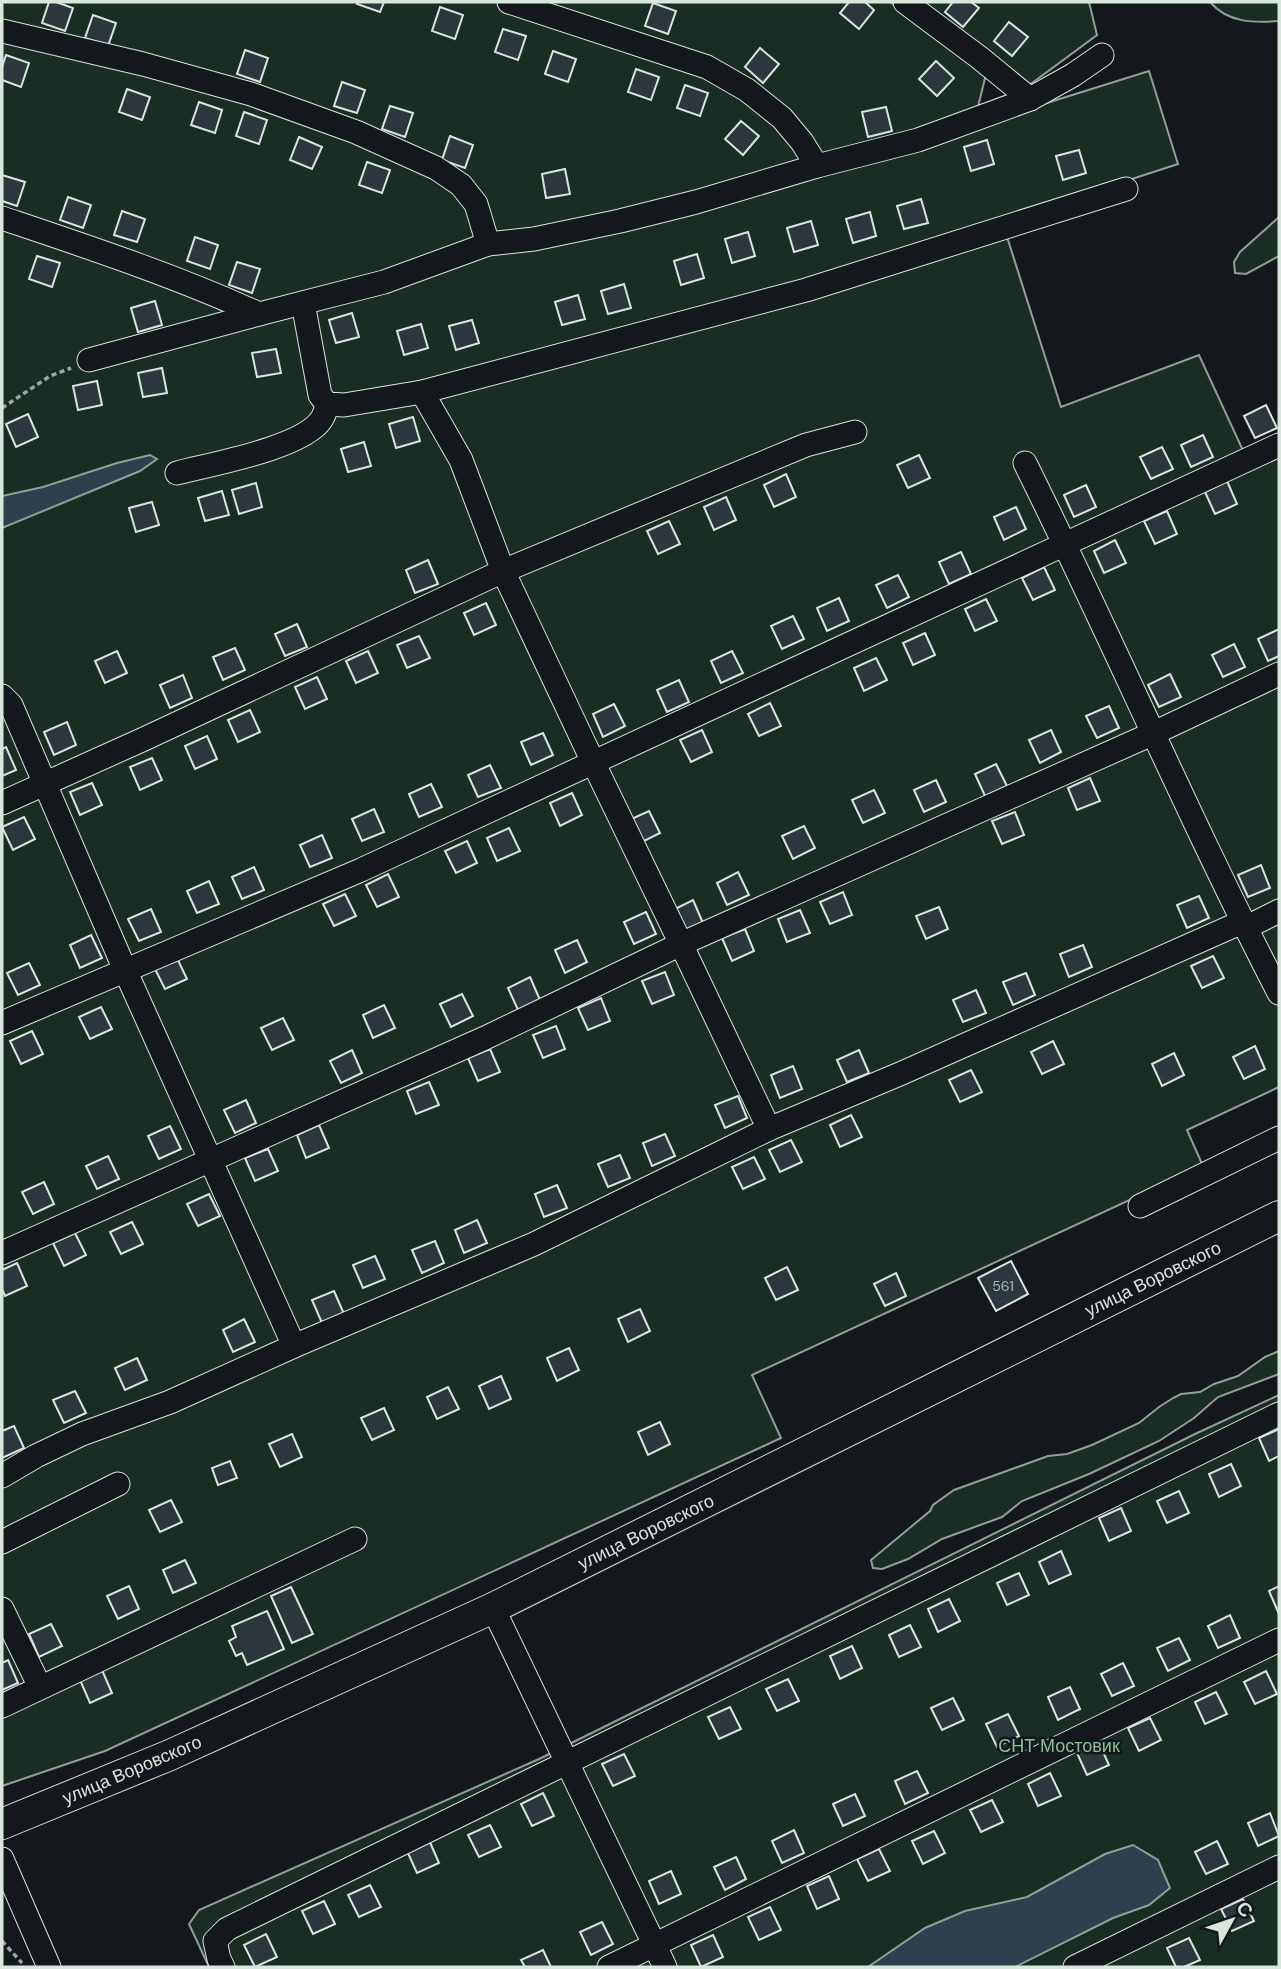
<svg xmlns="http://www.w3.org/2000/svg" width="1281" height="1969" font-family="'DM Sans',sans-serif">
	<rect width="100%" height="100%" fill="#14181c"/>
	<!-- green -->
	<g fill="#1a2d24" stroke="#939e99" stroke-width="2">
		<polygon points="2,2 890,2 987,70 977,111 983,123 1149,71 1178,164 1002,221 1061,407 1199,355 1245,455 1279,440 1279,1087 1187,1130 1203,1166 752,1375 781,1438 105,1751 2,1786"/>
		<polygon points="920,2 1089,2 1097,35 1028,86"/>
		<path d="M1210 2H1279V21C1254 23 1228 23 1210 2Z"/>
		<polygon points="1279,217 1279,256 1246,274 1235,273 1234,262 1240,252"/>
		<polygon points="1279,1351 1279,1374 1218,1397 1194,1418 1159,1441 1089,1474 1022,1501 1002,1517 942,1539 908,1559 882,1569 873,1568 871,1560 930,1511 933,1505 954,1490 1048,1456 1067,1454 1092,1445 1139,1423 1159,1407 1173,1398 1181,1394 1200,1392 1214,1384 1238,1376 1265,1357"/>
		<polygon points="1279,1395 1279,1967 209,1967 189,1924 199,1910 539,1759 1195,1434"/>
	</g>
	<!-- water -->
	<g fill="#2f3f4d" stroke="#939e99" stroke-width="2">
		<polygon points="150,455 157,459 140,471 2,528 2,496 43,487 117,463"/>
		<polygon points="1133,1845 1158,1860 1170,1888 1149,1905 1113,1918 1015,1967 868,1967 925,1928 965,1911 1027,1897 1105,1854"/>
	</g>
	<!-- building -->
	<g fill="#2c363c" stroke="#d8e6dc" stroke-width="2">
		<polygon points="49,2 56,2 73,8 65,31 42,23"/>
		<polygon points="358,2 384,2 380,12 357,4"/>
		<polygon points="849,2 865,2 874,10 859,29 840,13"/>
		<polygon points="953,2 971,2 979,8 963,27 945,12"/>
		<polygon points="653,3 676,11 668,34 645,26"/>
		<polygon points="440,7 463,15 455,39 432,31"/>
		<polygon points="93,15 116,23 108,46 85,38"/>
		<polygon points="1009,22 1028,37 1012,56 994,41"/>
		<polygon points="503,29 526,36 518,60 495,52"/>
		<polygon points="760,48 779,64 763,83 745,67"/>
		<polygon points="245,50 268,58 260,82 237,74"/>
		<polygon points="553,51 576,59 568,82 545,74"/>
		<polygon points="6,55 29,63 21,87 2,80 2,67"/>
		<polygon points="936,61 954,78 937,96 919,79"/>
		<polygon points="636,69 659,77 651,100 628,92"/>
		<polygon points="342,82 365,90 357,113 334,106"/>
		<polygon points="685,85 708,93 700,116 677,108"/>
		<polygon points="127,89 150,97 142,120 119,112"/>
		<polygon points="199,102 222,110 215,133 191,125"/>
		<polygon points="390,106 413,113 405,137 382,129"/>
		<polygon points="886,107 892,131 868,137 862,112"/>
		<polygon points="244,112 267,120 259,144 236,136"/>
		<polygon points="741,121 759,136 743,155 725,139"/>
		<polygon points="450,136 473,145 465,168 442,160"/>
		<polygon points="299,137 322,147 312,169 290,160"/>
		<polygon points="987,140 994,164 971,171 964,147"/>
		<polygon points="1079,150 1086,173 1063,180 1056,156"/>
		<polygon points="367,162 390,170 382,193 359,185"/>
		<polygon points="565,169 570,194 546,198 542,174"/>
		<polygon points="2,175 25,182 17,206 2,201"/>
		<polygon points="68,197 91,205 83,228 60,220"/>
		<polygon points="921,199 928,223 904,229 897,206"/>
		<polygon points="122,211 145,219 137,242 114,235"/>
		<polygon points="870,212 876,236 853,243 846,219"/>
		<polygon points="811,221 818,245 794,252 787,228"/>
		<polygon points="748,232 755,256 732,263 725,239"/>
		<polygon points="195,237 218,245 210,269 187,261"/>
		<polygon points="697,254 704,278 681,285 674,261"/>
		<polygon points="37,256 60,263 52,287 29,279"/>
		<polygon points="237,262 260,269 252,293 229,285"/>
		<polygon points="624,284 631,308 608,314 601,291"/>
		<polygon points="578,295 585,319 562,325 555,302"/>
		<polygon points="155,301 162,325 138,332 131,308"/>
		<polygon points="352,313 359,337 336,343 329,320"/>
		<polygon points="472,320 479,343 456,350 449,326"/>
		<polygon points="421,324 428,348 404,355 397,331"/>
		<polygon points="276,349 281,373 257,377 252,353"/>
		<polygon points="162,368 167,393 143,397 138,373"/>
		<polygon points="97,381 102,405 78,410 73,386"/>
		<polygon points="1266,405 1277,428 1255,438 1244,416"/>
		<polygon points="28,414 38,437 16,447 6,424"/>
		<polygon points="413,417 420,441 396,448 389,424"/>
		<polygon points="1203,435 1213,457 1191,467 1181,445"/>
		<polygon points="364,442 371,466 348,472 341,449"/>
		<polygon points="1162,447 1173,469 1151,479 1140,457"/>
		<polygon points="919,455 930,478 908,488 897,465"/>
		<polygon points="786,474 796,497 774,507 764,485"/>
		<polygon points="1227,481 1237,504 1215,514 1205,492"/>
		<polygon points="256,483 262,507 239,514 232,490"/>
		<polygon points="1086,485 1096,507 1074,517 1064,495"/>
		<polygon points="222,491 229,515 205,521 198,498"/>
		<polygon points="726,497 736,520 714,530 704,507"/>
		<polygon points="152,502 159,525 136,532 129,508"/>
		<polygon points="1016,507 1026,529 1004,540 994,517"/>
		<polygon points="1167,511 1177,534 1155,544 1144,521"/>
		<polygon points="669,521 680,544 658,554 647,531"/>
		<polygon points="1115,540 1126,563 1104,573 1094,551"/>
		<polygon points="961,552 971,574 949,584 939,562"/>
		<polygon points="428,560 438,584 415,593 406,570"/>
		<polygon points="1044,567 1055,590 1033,600 1022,578"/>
		<polygon points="898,575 909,597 887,608 876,585"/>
		<polygon points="839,598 849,621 827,631 817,608"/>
		<polygon points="986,599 997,621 975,631 965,609"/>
		<polygon points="486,603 496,625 474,635 464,613"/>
		<polygon points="793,616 804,639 782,649 771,626"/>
		<polygon points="297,624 307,647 285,656 275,634"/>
		<polygon points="1279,629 1279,656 1268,661 1258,639"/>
		<polygon points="925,633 935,655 913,665 903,643"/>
		<polygon points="419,636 430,658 407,668 397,645"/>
		<polygon points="1234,644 1245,667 1223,677 1212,655"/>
		<polygon points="235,648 245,670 223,680 213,657"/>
		<polygon points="117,651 127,673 105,683 95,661"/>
		<polygon points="368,651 378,673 356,683 346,661"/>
		<polygon points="732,651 743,673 721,683 711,661"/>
		<polygon points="876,658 887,680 864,691 854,668"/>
		<polygon points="1170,674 1181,697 1159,707 1148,685"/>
		<polygon points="183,675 192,698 170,708 160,685"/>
		<polygon points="317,677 327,699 305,709 295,687"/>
		<polygon points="679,680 689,702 667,712 657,690"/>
		<polygon points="770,703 781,726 759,736 748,714"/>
		<polygon points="614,704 625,726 603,737 593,714"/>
		<polygon points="1109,706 1119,728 1097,738 1086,716"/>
		<polygon points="250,710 260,732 238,742 228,720"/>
		<polygon points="67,722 76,745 54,755 44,732"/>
		<polygon points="702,730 712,752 691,762 680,740"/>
		<polygon points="1051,730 1061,752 1040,763 1029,740"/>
		<polygon points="543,733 553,755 531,765 521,742"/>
		<polygon points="207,736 217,759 195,769 185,746"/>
		<polygon points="6,747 16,770 2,776 2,749"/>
		<polygon points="152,758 162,780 140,790 130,767"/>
		<polygon points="996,764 1007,786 985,796 975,774"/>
		<polygon points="490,765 501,788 478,797 468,775"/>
		<polygon points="1090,778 1100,801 1077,810 1068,788"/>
		<polygon points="936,780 946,802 924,812 914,790"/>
		<polygon points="92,783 102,805 80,815 70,792"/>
		<polygon points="431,784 442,807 419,817 409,794"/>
		<polygon points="874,790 885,813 863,823 852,800"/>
		<polygon points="572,793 582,815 560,826 550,803"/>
		<polygon points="374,809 384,832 362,841 352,819"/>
		<polygon points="649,811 660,833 638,844 627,821"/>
		<polygon points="1015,812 1024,835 1002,844 992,821"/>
		<polygon points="24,817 35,839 13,850 2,827"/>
		<polygon points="804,826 815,848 793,859 782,836"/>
		<polygon points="509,828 520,851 497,861 487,838"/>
		<polygon points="322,835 332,858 310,867 300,845"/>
		<polygon points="467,841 477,863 456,873 445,851"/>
		<polygon points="1261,865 1270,888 1248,897 1238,875"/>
		<polygon points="254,867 264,890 242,899 232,877"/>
		<polygon points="738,872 749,895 727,905 717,883"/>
		<polygon points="388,874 399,897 377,907 366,885"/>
		<polygon points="209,881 219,904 197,913 187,891"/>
		<polygon points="843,892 852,915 830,924 820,902"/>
		<polygon points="345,894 356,916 334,926 323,904"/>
		<polygon points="1199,896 1209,918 1187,928 1177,905"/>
		<polygon points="693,900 703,923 681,933 671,911"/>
		<polygon points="939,907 948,929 926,939 916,916"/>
		<polygon points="151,909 161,932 139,941 128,919"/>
		<polygon points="800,910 810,933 787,942 778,919"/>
		<polygon points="646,912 656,934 634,944 624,922"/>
		<polygon points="745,929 754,951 732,961 722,938"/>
		<polygon points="91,935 102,958 80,968 70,945"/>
		<polygon points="577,940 587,962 565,973 555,950"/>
		<polygon points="1083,945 1092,967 1069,977 1060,954"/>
		<polygon points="176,956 187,979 165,989 154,967"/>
		<polygon points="1213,956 1224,978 1202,988 1191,966"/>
		<polygon points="29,963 40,985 18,995 7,973"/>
		<polygon points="665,972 674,995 652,1004 642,981"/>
		<polygon points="1026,973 1035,995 1013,1005 1003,982"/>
		<polygon points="530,977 540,1000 518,1010 508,988"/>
		<polygon points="976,990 986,1013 963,1022 953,1000"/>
		<polygon points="462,994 473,1016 451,1027 440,1004"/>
		<polygon points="601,998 610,1021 588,1030 578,1008"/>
		<polygon points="384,1005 395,1028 373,1038 363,1015"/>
		<polygon points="101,1007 112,1029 90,1039 79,1017"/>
		<polygon points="283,1018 294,1040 272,1050 261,1028"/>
		<polygon points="556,1026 565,1049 543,1058 533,1035"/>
		<polygon points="32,1031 43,1054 21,1064 10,1041"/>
		<polygon points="1053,1041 1064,1064 1042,1074 1031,1052"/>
		<polygon points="1255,1046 1265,1069 1244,1079 1233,1057"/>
		<polygon points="490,1049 500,1072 478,1081 468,1058"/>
		<polygon points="352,1050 362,1073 341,1083 330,1061"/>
		<polygon points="859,1050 869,1073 847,1082 837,1060"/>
		<polygon points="1174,1053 1184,1075 1162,1086 1152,1064"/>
		<polygon points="793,1066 802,1089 780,1098 771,1075"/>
		<polygon points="971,1070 982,1092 960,1102 949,1080"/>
		<polygon points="429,1082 439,1105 416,1114 407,1091"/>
		<polygon points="738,1096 747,1118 725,1128 715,1105"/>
		<polygon points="246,1100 256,1123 235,1133 224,1110"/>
		<polygon points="851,1115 862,1137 840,1147 830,1125"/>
		<polygon points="319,1125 329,1148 306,1158 297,1135"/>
		<polygon points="170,1126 181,1149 159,1159 148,1136"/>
		<polygon points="665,1134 675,1156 652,1166 643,1143"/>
		<polygon points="791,1140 802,1162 780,1172 769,1150"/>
		<polygon points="268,1149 278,1171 255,1181 245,1158"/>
		<polygon points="620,1155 630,1178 608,1187 598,1164"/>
		<polygon points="108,1156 119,1179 97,1189 86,1166"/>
		<polygon points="754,1157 765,1179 743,1189 732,1167"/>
		<polygon points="44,1182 54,1204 33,1214 22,1192"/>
		<polygon points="557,1185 567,1208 544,1217 535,1194"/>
		<polygon points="209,1194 220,1216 198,1226 187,1204"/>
		<polygon points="477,1220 487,1243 464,1253 455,1230"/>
		<polygon points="132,1222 143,1244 121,1254 110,1232"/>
		<polygon points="75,1233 86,1255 64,1266 53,1243"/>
		<polygon points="435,1241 444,1263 422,1273 412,1250"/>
		<polygon points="375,1256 385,1279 363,1288 353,1265"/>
		<polygon points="1011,1261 1028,1294 996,1311 978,1278"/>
		<polygon points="17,1263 27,1286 5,1296 2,1289 2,1270"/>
		<polygon points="787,1267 798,1290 776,1300 765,1278"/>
		<polygon points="896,1273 906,1296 885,1306 874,1284"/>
		<polygon points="334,1291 344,1314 322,1323 312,1300"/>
		<polygon points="640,1309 650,1331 628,1342 618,1319"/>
		<polygon points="244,1319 255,1342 233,1352 223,1330"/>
		<polygon points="569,1348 579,1370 557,1381 547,1358"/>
		<polygon points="137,1358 147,1380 125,1390 115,1368"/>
		<polygon points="501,1376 511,1399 489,1409 479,1386"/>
		<polygon points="448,1387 459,1409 437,1419 427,1397"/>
		<polygon points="75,1391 86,1413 64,1423 53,1400"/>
		<polygon points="384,1408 394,1430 372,1440 361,1418"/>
		<polygon points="660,1422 670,1444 648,1455 638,1432"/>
		<polygon points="14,1426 24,1448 2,1458 2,1431"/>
		<polygon points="1279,1429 1279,1456 1269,1461 1259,1438"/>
		<polygon points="292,1434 302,1457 280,1467 269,1444"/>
		<polygon points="230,1461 237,1478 218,1485 212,1468"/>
		<polygon points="1231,1464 1241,1486 1219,1497 1209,1474"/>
		<polygon points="1179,1491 1189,1513 1167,1523 1157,1501"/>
		<polygon points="171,1500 182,1522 160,1532 149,1510"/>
		<polygon points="1121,1508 1131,1531 1109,1541 1099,1518"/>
		<polygon points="1061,1551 1071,1574 1049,1584 1039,1562"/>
		<polygon points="185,1560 196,1583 173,1593 163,1570"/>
		<polygon points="1019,1573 1029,1595 1007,1605 997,1583"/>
		<polygon points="129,1586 139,1609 118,1619 107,1596"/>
		<polygon points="1279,1586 1279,1614 1269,1591"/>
		<polygon points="291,1587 313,1634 292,1643 271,1596"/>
		<polygon points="949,1599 960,1621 938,1632 928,1609"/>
		<polygon points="267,1611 284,1649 247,1665 242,1653 236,1656 229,1641 236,1637 232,1626"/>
		<polygon points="1230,1615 1240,1638 1218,1648 1208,1626"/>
		<polygon points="51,1624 62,1646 39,1657 29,1634"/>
		<polygon points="910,1625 921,1647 899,1657 889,1635"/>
		<polygon points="1179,1638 1190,1660 1168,1671 1157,1648"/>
		<polygon points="852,1646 862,1668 840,1679 830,1656"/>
		<polygon points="8,1660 18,1683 2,1690 2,1663"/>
		<polygon points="1123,1663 1134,1686 1112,1696 1101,1674"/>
		<polygon points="102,1670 112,1693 90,1703 80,1680"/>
		<polygon points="1266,1671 1277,1694 1255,1704 1244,1682"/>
		<polygon points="788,1679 799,1701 777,1711 766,1689"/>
		<polygon points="1070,1687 1080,1709 1058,1720 1048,1697"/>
		<polygon points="1216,1692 1227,1714 1205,1724 1195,1702"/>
		<polygon points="953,1698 964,1720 942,1730 931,1708"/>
		<polygon points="730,1707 741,1729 719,1739 708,1717"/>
		<polygon points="1008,1714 1019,1736 997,1747 986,1724"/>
		<polygon points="1150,1718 1161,1740 1139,1751 1128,1728"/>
		<polygon points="1099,1743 1109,1765 1087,1775 1077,1753"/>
		<polygon points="624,1754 635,1776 613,1786 602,1764"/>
		<polygon points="917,1771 928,1793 905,1804 895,1781"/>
		<polygon points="1050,1773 1061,1796 1038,1806 1028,1784"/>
		<polygon points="543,1793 554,1816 532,1826 521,1804"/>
		<polygon points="855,1794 865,1816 843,1826 833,1804"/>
		<polygon points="992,1800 1003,1822 981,1832 970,1810"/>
		<polygon points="1270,1813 1279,1836 1258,1846 1248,1823"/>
		<polygon points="490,1825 501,1847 479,1857 468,1835"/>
		<polygon points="794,1830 804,1853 782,1863 772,1841"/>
		<polygon points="934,1831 945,1853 923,1864 912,1841"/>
		<polygon points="429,1840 439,1863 417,1873 407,1851"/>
		<polygon points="1217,1841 1228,1864 1206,1874 1195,1852"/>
		<polygon points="879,1849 890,1871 868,1881 857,1859"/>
		<polygon points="736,1857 746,1879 725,1890 714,1867"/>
		<polygon points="671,1871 681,1894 659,1904 649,1881"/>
		<polygon points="829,1876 839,1899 817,1909 807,1886"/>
		<polygon points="370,1885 381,1907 359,1917 348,1895"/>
		<polygon points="1243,1899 1254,1921 1232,1931 1221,1909"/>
		<polygon points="324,1901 335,1924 313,1934 302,1911"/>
		<polygon points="770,1907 781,1930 759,1940 748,1917"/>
		<polygon points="602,1922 613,1944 591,1955 580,1932"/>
		<polygon points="266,1934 277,1957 255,1967 244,1945"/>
		<polygon points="713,1935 723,1957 701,1967 691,1945"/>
		<polygon points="1189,1938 1200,1960 1184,1967 1176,1967 1167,1948"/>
		<polygon points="543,1950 551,1967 525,1967 521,1960"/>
	</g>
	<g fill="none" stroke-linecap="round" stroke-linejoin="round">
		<defs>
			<g id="minor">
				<polyline points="509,2 707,67 747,90 782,118 802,142 817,166"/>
				<polyline points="905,2 980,58 1030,99"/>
				<polyline points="2,31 143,64 251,94 356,132 436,168 461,185 476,204 488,244"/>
				<path d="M2 218C88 247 176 276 259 314"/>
				<polyline points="303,303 320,395 327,404 344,405 422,392 806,290 1126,189"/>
				<polyline points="89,360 259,314 384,282 488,244 534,239 620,221 696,202 817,166 918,140 1030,99 1073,75 1102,55"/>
				<polyline points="422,392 461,460 503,571 593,762 681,944 769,1129"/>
				<path d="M1025 463C1112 638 1189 819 1279 993"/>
				<path d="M177 473C211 464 302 448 321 420 324 416 326 409 327 404"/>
				<polyline points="2,696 11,705 125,970 294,1346"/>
				<polyline points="2,803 144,739 503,571 806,445 855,432"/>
				<polyline points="1245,928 1279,911"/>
				<polyline points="2,1023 361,870 1279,445"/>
				<polyline points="1140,1206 1279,1138"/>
				<polyline points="2,1253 485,1038 681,944 1154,733 1279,674"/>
				<polyline points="2,1476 36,1456 82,1434 170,1402 294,1346 534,1244 769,1129 902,1073 1242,922"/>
				<polyline points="2,1542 118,1484"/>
				<polyline points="493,1608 665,1967"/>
				<polyline points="2,1609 40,1687"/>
				<polyline points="2,1706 355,1539"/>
				<polyline points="2,1859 49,1967"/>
				<polyline points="223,1967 219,1959 215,1941 227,1929 1279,1414"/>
				<polyline points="609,1967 1279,1640"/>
				<polyline points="1075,1967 1279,1867"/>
			</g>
			<polyline id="major" points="2,1824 170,1755 493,1608 1279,1216"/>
		</defs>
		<!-- minor casing -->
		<use href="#minor" stroke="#d8e6dc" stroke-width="25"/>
		<!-- major casing -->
		<use href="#major" stroke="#d8e6dc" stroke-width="32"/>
		<!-- path -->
		<g stroke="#9da8a2" stroke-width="3.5" stroke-dasharray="5 3.5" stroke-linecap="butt">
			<polyline points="2,408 50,376 71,368"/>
			<polyline points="2,1941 22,1963"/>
		</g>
		<!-- minor -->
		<use href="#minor" stroke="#14181c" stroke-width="23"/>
		<!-- major -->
		<use href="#major" stroke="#14181c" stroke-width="30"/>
	</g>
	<g text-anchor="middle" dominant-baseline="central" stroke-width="5" stroke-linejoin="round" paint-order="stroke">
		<!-- number labels -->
		<g font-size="14" fill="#adbab4">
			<text x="1003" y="1286">561</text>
		</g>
		<!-- street labels -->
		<g font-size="18" fill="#d8e6dc" stroke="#14181c">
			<text transform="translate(1153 1279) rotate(-26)">улица Воровского</text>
			<text transform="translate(646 1532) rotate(-26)">улица Воровского</text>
			<text transform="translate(132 1770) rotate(-23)">улица Воровского</text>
		</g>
		<!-- park labels -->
		<g font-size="18" fill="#8ac095" stroke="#14181c">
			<text x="1059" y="1746">СНТ Мостовик</text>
		</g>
	</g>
	<!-- border -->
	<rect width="1281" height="1969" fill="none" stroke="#d8e6dc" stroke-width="7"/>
	<!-- north arrow -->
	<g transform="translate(1232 1920) rotate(50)" stroke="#14181c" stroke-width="5" paint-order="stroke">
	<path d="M0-5L12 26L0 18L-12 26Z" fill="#d8e6dc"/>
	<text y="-10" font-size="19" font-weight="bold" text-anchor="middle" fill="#d8e6dc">С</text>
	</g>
</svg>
